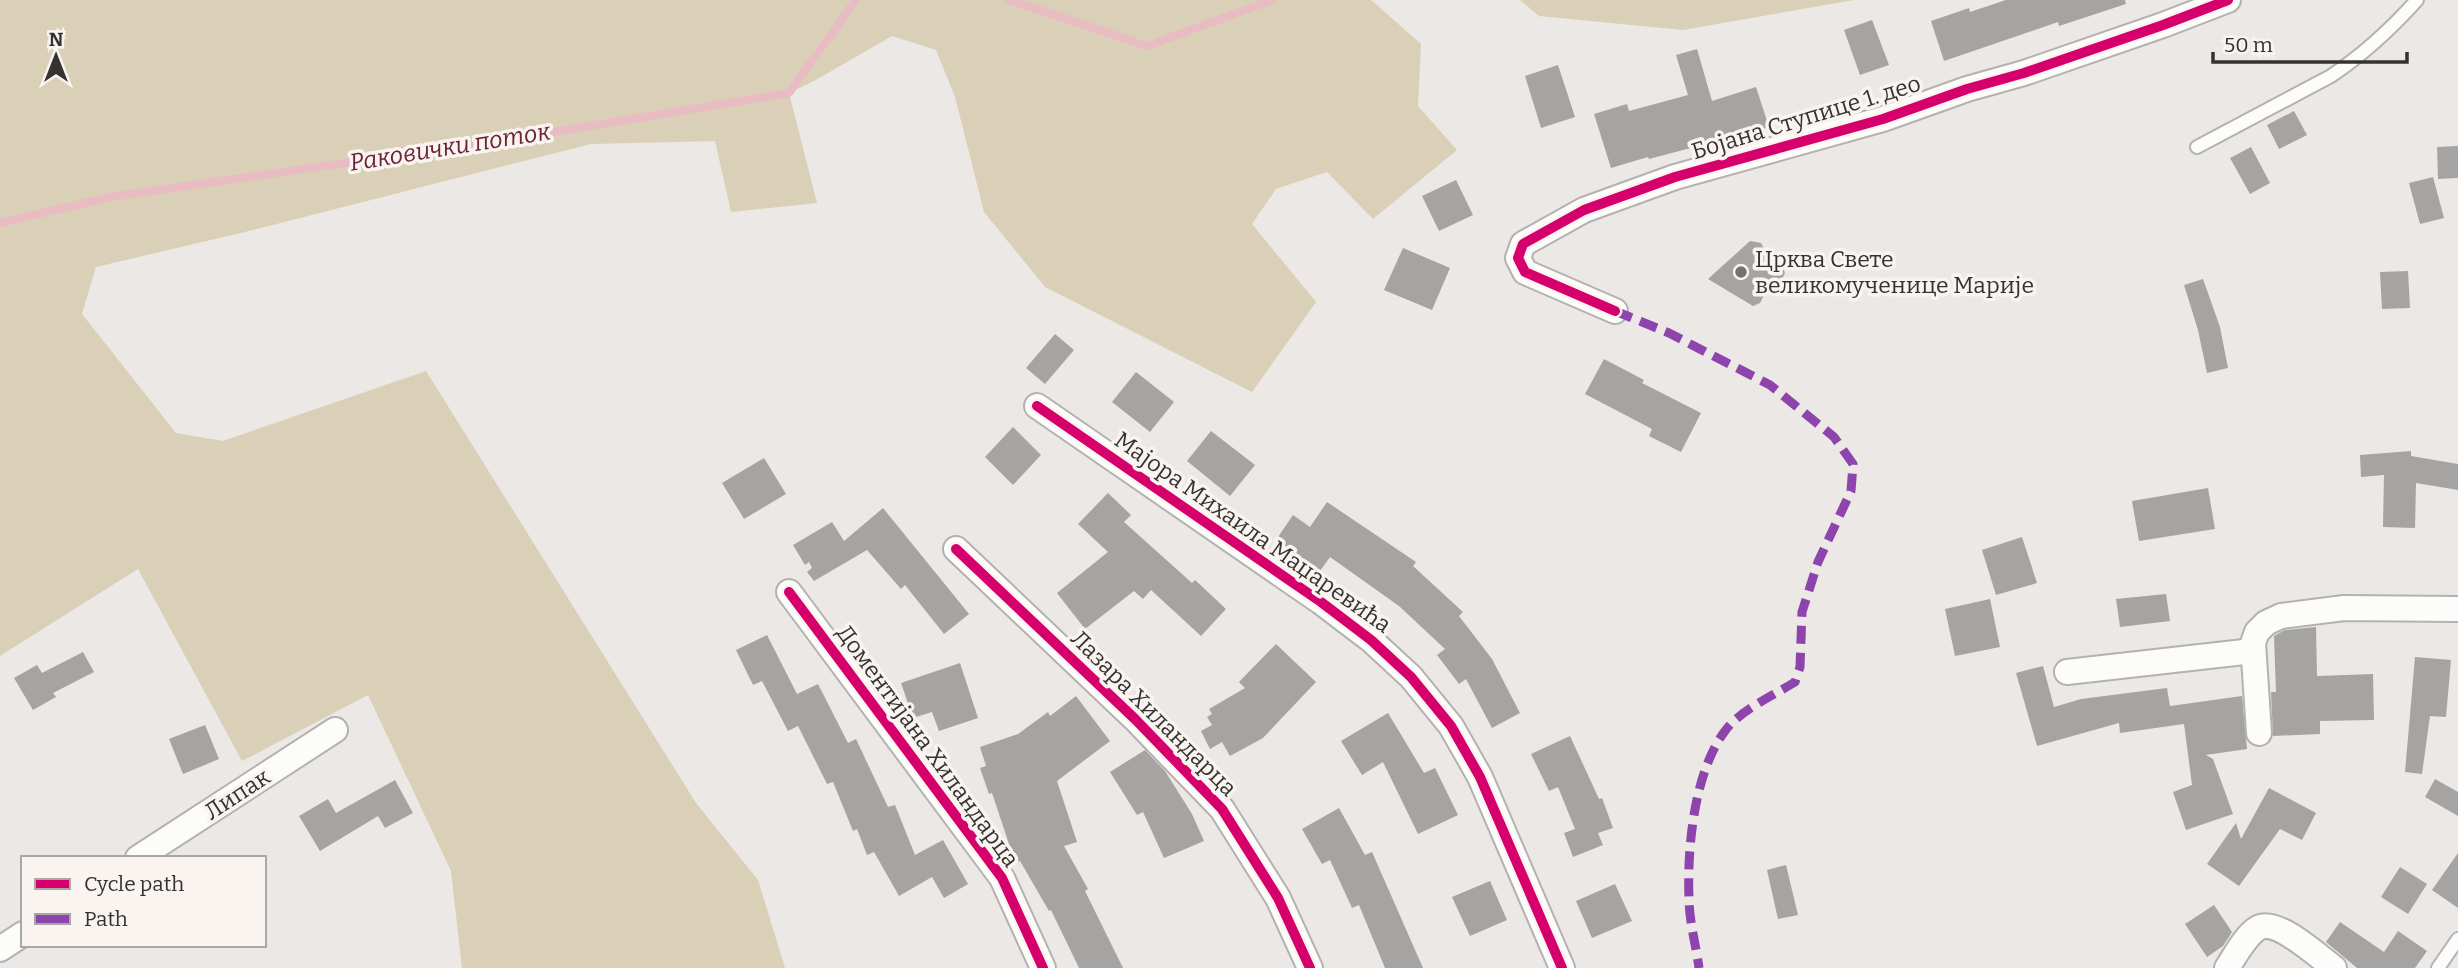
<svg xmlns="http://www.w3.org/2000/svg" width="2458" height="968" font-family="Bitter,serif">
	<rect width="100%" height="100%" fill="#ebe8e5"/>
	<!-- green -->
	<g fill="#d9d0b7">
		<polygon points="0,0 1371,0 1421,44 1418,106 1457,150 1373,219 1327,172 1276,189 1252,224 1316,302 1252,392 1045,287 984,212 955,97 936,50 892,36 814,81 789,93 817,203 731,212 715,141 591,144 249,231 96,267 82,314 176,433 223,441 426,371 696,803 758,880 785,968 462,968 451,871 368,695 242,761 138,569 0,656"/>
		<polygon points="1520,0 1854,0 1683,30 1539,16"/>
	</g>
	<g fill="none" stroke-linecap="round" stroke-linejoin="round">
		<!-- stream -->
		<g stroke="#e9bbc3" stroke-width="8">
			<polyline points="1009,0 1147,46 1272,0"/>
			<polyline points="0,223 110,197 504,140 789,93 856,0"/>
		</g>
	</g>
	<!-- building -->
	<g fill="#a6a4a2">
		<polygon points="2006,0 2125,0 2126,4 2059,26 2058,22 1944,61 1931,21 1969,8 1970,12"/>
		<polygon points="1872,20 1889,65 1860,75 1844,30"/>
		<polygon points="1697,49 1712,101 1756,87 1769,127 1722,142 1724,148 1705,153 1702,145 1649,159 1648,157 1611,168 1594,114 1627,104 1629,111 1688,95 1676,55"/>
		<polygon points="1558,65 1575,117 1541,128 1525,76"/>
		<polygon points="2294,111 2307,135 2279,149 2267,125"/>
		<polygon points="2458,146 2458,178 2438,179 2437,147"/>
		<polygon points="2251,147 2270,183 2250,194 2230,158"/>
		<polygon points="2433,177 2444,218 2420,224 2409,183"/>
		<polygon points="1456,180 1473,215 1439,231 1422,196"/>
		<polygon points="1750,241 1761,243 1767,255 1781,264 1785,273 1779,285 1765,293 1760,303 1753,306 1708,279"/>
		<polygon points="1403,248 1450,268 1432,310 1384,290"/>
		<polygon points="2408,271 2410,308 2382,309 2380,272"/>
		<polygon points="2203,279 2220,327 2228,368 2207,373 2198,330 2184,285"/>
		<polygon points="1055,334 1074,350 1045,384 1026,368"/>
		<polygon points="1604,359 1644,380 1642,383 1701,413 1681,452 1649,436 1652,429 1585,394"/>
		<polygon points="1136,372 1174,402 1150,432 1112,402"/>
		<polygon points="1013,427 1041,455 1013,485 985,457"/>
		<polygon points="1211,431 1255,465 1230,496 1187,461"/>
		<polygon points="2411,451 2411,456 2458,464 2458,490 2416,483 2415,528 2383,527 2384,475 2361,477 2360,455"/>
		<polygon points="764,458 786,494 744,519 722,483"/>
		<polygon points="2208,488 2215,529 2139,541 2132,501"/>
		<polygon points="1108,493 1131,515 1124,522 1192,583 1195,580 1226,609 1201,636 1151,590 1143,599 1134,591 1085,629 1057,593 1108,552 1078,524"/>
		<polygon points="1327,502 1416,562 1413,566 1463,612 1459,616 1492,659 1520,713 1492,728 1466,679 1459,684 1437,655 1445,649 1399,606 1330,557 1320,571 1276,540 1293,515 1310,527"/>
		<polygon points="883,508 969,614 944,634 905,585 901,589 867,550 814,581 807,572 812,568 809,562 805,565 793,545 832,522 844,541"/>
		<polygon points="2022,537 2037,583 1996,595 1982,550"/>
		<polygon points="2166,594 2170,621 2120,627 2116,599"/>
		<polygon points="1990,599 2000,647 1955,656 1945,609"/>
		<polygon points="2316,627 2317,676 2373,674 2374,720 2320,721 2320,734 2273,736 2271,692 2276,692 2274,636 2285,630"/>
		<polygon points="767,635 797,694 818,684 848,743 856,739 888,807 895,805 915,855 943,840 968,884 944,898 932,877 899,896 874,852 867,855 857,829 853,831 833,782 827,784 798,726 788,731 762,681 753,685 736,650"/>
		<polygon points="1276,644 1316,682 1263,738 1230,756 1222,742 1210,749 1201,731 1212,725 1207,717 1212,714 1209,709 1245,688 1239,682"/>
		<polygon points="83,652 94,672 53,693 56,697 33,710 14,678 37,665 42,673"/>
		<polygon points="2415,657 2451,660 2446,717 2430,716 2422,774 2405,772"/>
		<polygon points="960,663 978,718 939,731 932,712 913,718 901,683"/>
		<polygon points="2043,666 2054,707 2081,699 2167,688 2170,706 2242,696 2247,749 2206,755 2213,759 2233,814 2186,830 2173,792 2192,785 2184,724 2120,733 2119,723 2037,746 2016,673"/>
		<polygon points="1076,696 1110,741 1057,781 1077,842 1064,846 1088,889 1085,891 1123,968 1079,968 1051,910 1049,911 1020,861 1015,862 992,793 989,794 980,768 986,766 980,747 1018,734 1048,712 1050,716"/>
		<polygon points="1388,713 1424,773 1435,768 1458,815 1418,834 1383,762 1362,775 1341,741"/>
		<polygon points="205,725 219,759 183,774 169,739"/>
		<polygon points="1570,736 1599,799 1602,798 1613,828 1598,833 1603,845 1573,857 1564,833 1575,829 1558,787 1549,791 1531,754"/>
		<polygon points="1145,750 1165,771 1192,814 1204,841 1164,858 1143,812 1137,815 1110,772"/>
		<polygon points="2435,779 2458,792 2458,816 2425,797"/>
		<polygon points="395,780 413,813 385,828 378,816 320,851 299,816 328,799 336,813"/>
		<polygon points="2269,788 2316,813 2302,840 2280,829 2239,886 2207,864 2236,823 2241,839"/>
		<polygon points="1339,808 1365,855 1372,852 1423,968 1385,968 1359,905 1352,908 1330,860 1322,864 1302,829"/>
		<polygon points="2458,853 2458,908 2432,890"/>
		<polygon points="1786,865 1798,915 1778,919 1767,870"/>
		<polygon points="2400,867 2427,884 2408,914 2381,897"/>
		<polygon points="1490,881 1507,920 1470,936 1452,897"/>
		<polygon points="1615,884 1632,921 1592,938 1576,901"/>
		<polygon points="2214,905 2232,932 2223,946 2207,957 2185,924"/>
		<polygon points="2340,922 2384,952 2398,931 2427,951 2415,968 2357,968 2326,942"/>
	</g>
	<g fill="none" stroke-linecap="round" stroke-linejoin="round">
		<defs>
			<g id="lane">
				<path d="M2197 147 2331 76C2364 54 2391 29 2417 0"/>
				<polyline points="2438,968 2458,939"/>
			</g>
			<g id="street">
				<polyline points="1615,311 1525,272 1518,258 1523,244 1584,210 1675,177 1883,119 1967,89 2024,73 2163,25 2228,0"/>
				<polyline points="1037,406 1321,602 1371,640 1411,677 1451,726 1480,777 1562,968"/>
				<polyline points="956,549 1135,719 1222,809 1278,898 1310,968"/>
				<polyline points="789,592 1002,878 1043,968"/>
				<polyline points="2067,672 2253,651"/>
				<polyline points="2259,733 2253,643 2257,632 2266,623 2281,616 2344,608 2458,609"/>
				<polyline points="138,858 335,730"/>
				<polyline points="0,949 23,934"/>
				<path d="M2227 968C2235 956 2245 936 2258 928 2276 917 2319 957 2334 968"/>
			</g>
		</defs>
		<!-- lane casing -->
		<use href="#lane" stroke="#b4b2b0" stroke-width="16"/>
		<!-- street casing -->
		<use href="#street" stroke="#b4b2b0" stroke-width="28"/>
		<!-- lane -->
		<use href="#lane" stroke="#fcfcfb" stroke-width="12"/>
		<!-- street -->
		<use href="#street" stroke="#fcfcfb" stroke-width="24"/>
		<!-- quiet -->
		<path stroke="#8e44ad" stroke-width="9" stroke-dasharray="18 9" stroke-linecap="butt" d="M1615 311 1669 333 1770 385 1834 437 1853 464 1851 491 1818 562 1802 612 1800 667 1795 682C1774 695 1739 711 1725 731 1694 772 1687 849 1689 898 1689 921 1696 945 1699 968"/>
		<defs>
			<g id="cycleway">
				<polyline points="1615,311 1525,272 1518,258 1523,244 1584,210 1675,177 1883,119 1967,89 2024,73 2163,25 2228,0"/>
				<polyline points="1037,406 1321,602 1371,640 1411,677 1451,726 1480,777 1562,968"/>
				<polyline points="956,549 1135,719 1222,809 1278,898 1310,968"/>
				<polyline points="789,592 1002,878 1043,968"/>
			</g>
		</defs>
		<!-- cycleway casing -->
		<use href="#cycleway" stroke="#faf4f1" stroke-width="15"/>
		<!-- cycleway -->
		<use href="#cycleway" stroke="#d6006c" stroke-width="10"/>
	</g>
	<!-- markers -->
	<circle fill="#757270" stroke="#faf4f1" stroke-width="2.5" cx="1741" cy="272" r="7"/>
	<g text-anchor="middle" dominant-baseline="central" stroke-width="7" stroke-linejoin="round" paint-order="stroke">
		<!-- street labels -->
		<g font-size="23" fill="#353331" stroke="#faf4f1">
			<text transform="translate(1806 117) rotate(-17)">Бојана Ступице 1. део</text>
			<text transform="translate(1253 532) rotate(35)">Мајора Михаила Маџаревића</text>
			<text transform="translate(1154 713) rotate(45)">Лазара Хиландарца</text>
			<text transform="translate(928 746) rotate(54)">Доментијана Хиландарца</text>
			<text transform="translate(237 794) rotate(-33)">Липак</text>
		</g>
		<!-- poi labels -->
		<g font-size="23" fill="#353331" stroke="#faf4f1" text-anchor="start">
			<text x="1755" y="259">Црква Свете<tspan x="1755" dy="26">великомученице Марије</tspan></text>
		</g>
		<!-- water labels -->
		<g font-size="24" font-style="italic" fill="#6c2337" stroke="#faf4f1">
			<text transform="translate(450 147) rotate(-9)">Раковички поток</text>
		</g>
	</g>
	<!-- legend -->
	<rect x="21" y="856" width="245" height="91" fill="#faf4f1" stroke="#aba7a4" stroke-width="2"/>
	<rect x="35" y="879" width="35" height="10" fill="#d6006c" stroke="#aba7a4" stroke-width="2"/>
	<text x="84" y="891" font-size="21" fill="#353331">Cycle path</text>
	<rect x="35" y="914" width="35" height="10" fill="#8e44ad" stroke="#aba7a4" stroke-width="2"/>
	<text x="84" y="926" font-size="21" fill="#353331">Path</text>
	<!-- north arrow -->
	<g transform="translate(56 56)" stroke="#faf4f1" stroke-width="5" paint-order="stroke">
	<path d="M0-5L12 26L0 18L-12 26Z" fill="#353331"/>
	<text y="-10" font-size="19" font-weight="bold" text-anchor="middle" fill="#353331">N</text>
	</g>
	<!-- scale -->
	<path d="M2213 52v10h194v-10" fill="none" stroke="#353331" stroke-width="3.5"/>
	<text x="2224" y="52" font-size="21" fill="#353331" stroke="#faf4f1" stroke-width="5" paint-order="stroke">50 m</text>
</svg>
